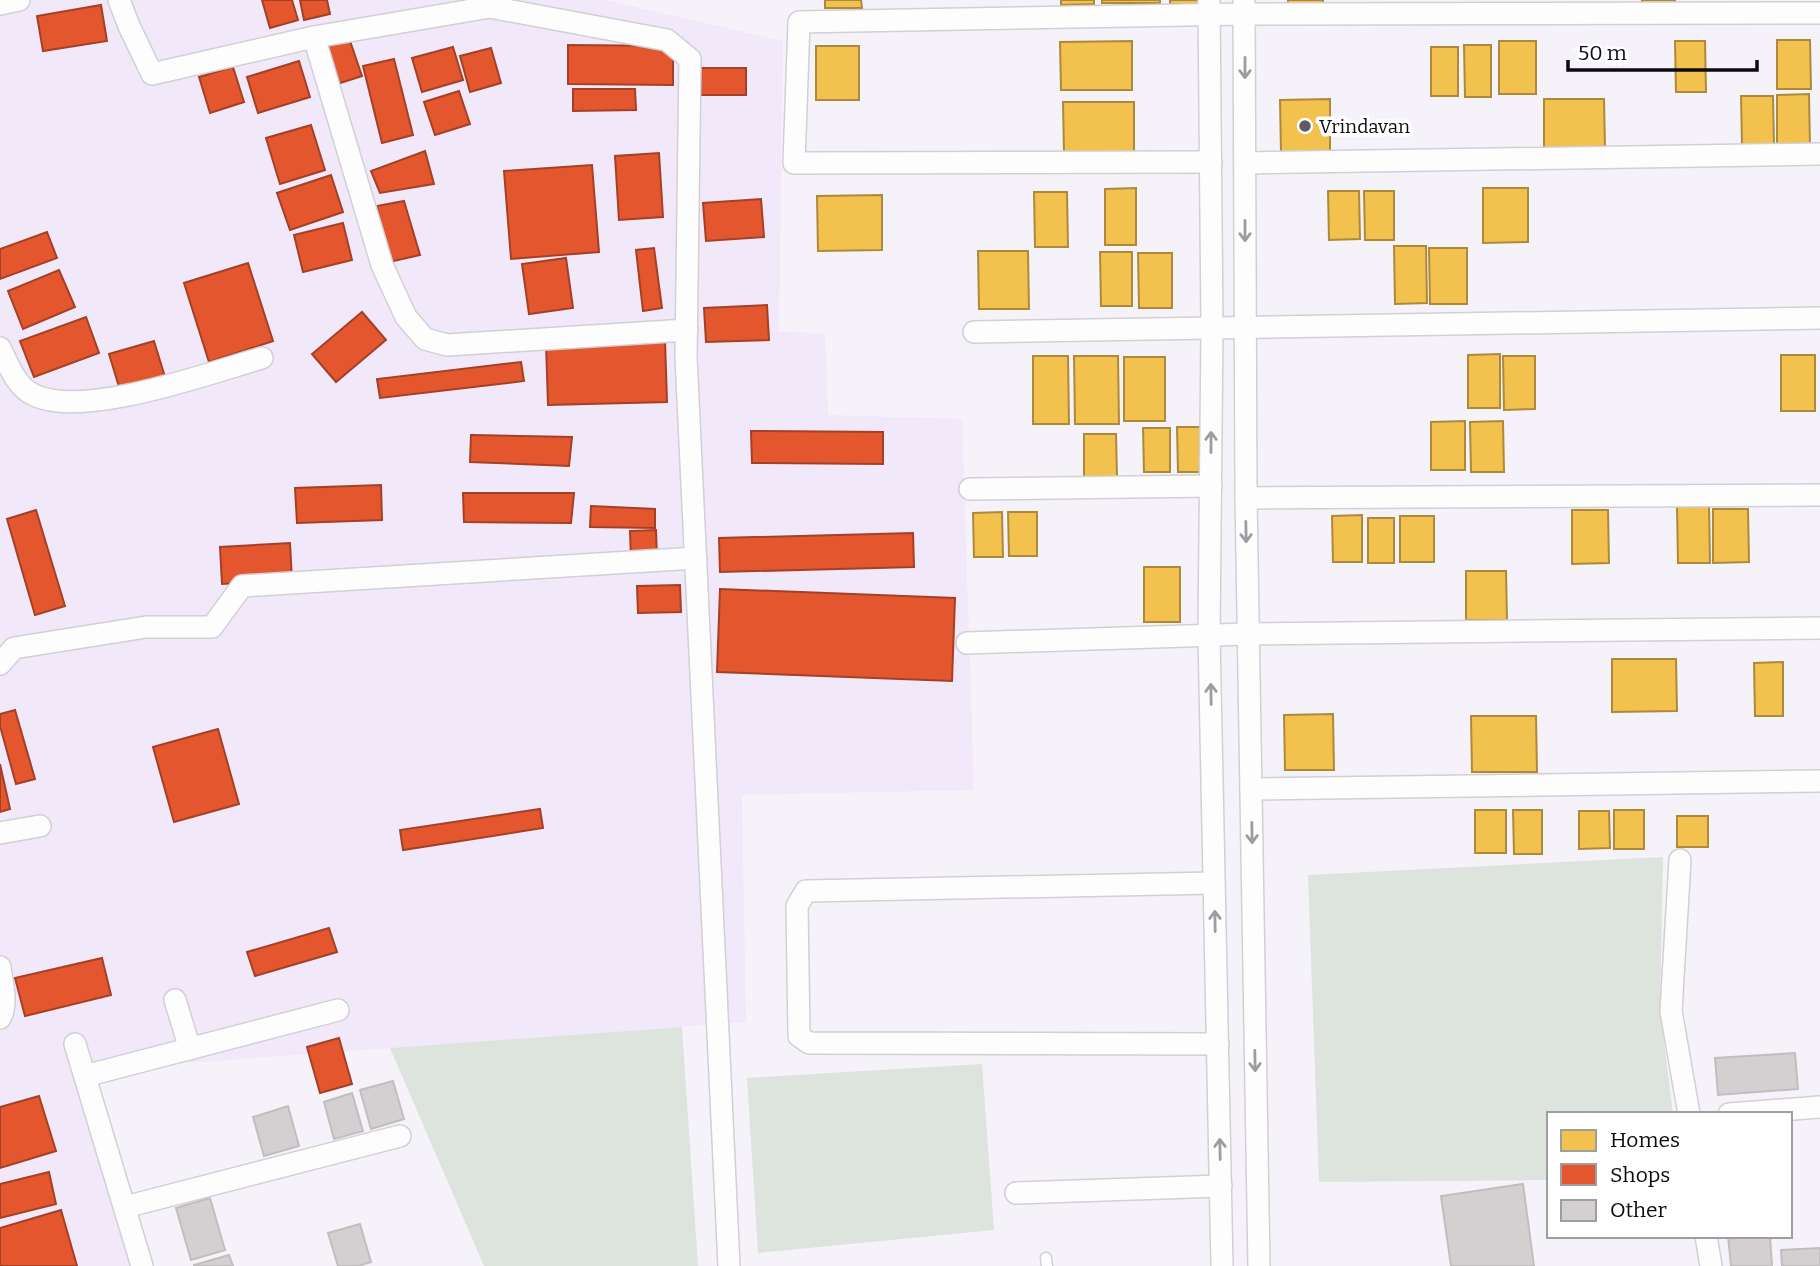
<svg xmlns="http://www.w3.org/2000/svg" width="1820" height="1266" font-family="Bitter,serif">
	<rect width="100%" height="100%" fill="#f6f2fa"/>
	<!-- built -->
	<polygon fill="#f1e8f9" points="0,0 605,0 783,41 779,332 825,333 828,415 962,419 974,790 742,795 746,1022 92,1070 148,1266 0,1266"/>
	<!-- grass -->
	<g fill="#dce4dd">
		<polygon points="1663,857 1660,1010 1673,1114 1549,1114 1549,1180 1319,1182 1308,875"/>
		<polygon points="682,1027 698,1266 484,1266 390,1048"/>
		<polygon points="982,1064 994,1230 758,1253 747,1078"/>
	</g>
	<!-- homes -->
	<g fill="#f2c14e" stroke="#ad8a3b" stroke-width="2">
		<polygon points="825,0 861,0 862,8 825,8"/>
		<polygon points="1061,0 1094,0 1094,4 1061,5"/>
		<rect x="1102" y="0" width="58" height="3"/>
		<rect x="1170" y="0" width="34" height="4"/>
		<rect x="1288" y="0" width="35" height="4"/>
		<rect x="1642" y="0" width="33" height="5"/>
		<polygon points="1777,40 1810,40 1811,89 1777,89"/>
		<polygon points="1132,41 1132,90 1061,90 1060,42"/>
		<rect x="1499" y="41" width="37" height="53"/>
		<polygon points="1675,41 1705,41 1706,92 1676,92"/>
		<polygon points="1464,45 1491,45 1491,97 1465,97"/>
		<rect x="816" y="46" width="43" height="54"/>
		<rect x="1431" y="47" width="27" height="49"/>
		<polygon points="1809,94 1810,147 1777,148 1777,95"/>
		<polygon points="1741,96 1773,96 1774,145 1742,145"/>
		<polygon points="1330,99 1330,153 1281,153 1280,100"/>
		<polygon points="1544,99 1604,99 1605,148 1544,149"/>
		<polygon points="1063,102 1134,102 1134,153 1064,153"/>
		<polygon points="1136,188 1136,245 1105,245 1105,189"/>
		<polygon points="1483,188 1528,188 1528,242 1483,243"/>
		<polygon points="1328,191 1359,191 1360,239 1329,240"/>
		<polygon points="1364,191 1394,191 1394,240 1365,240"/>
		<polygon points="1034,192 1067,192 1068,247 1035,247"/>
		<polygon points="882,195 882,250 818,251 817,196"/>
		<polygon points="1394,246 1426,246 1427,303 1395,304"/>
		<polygon points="1429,248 1467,248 1467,304 1430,304"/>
		<polygon points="978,251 1028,251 1029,309 979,309"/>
		<polygon points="1100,252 1132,252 1132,306 1101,306"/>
		<polygon points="1138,253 1172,253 1172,308 1139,308"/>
		<polygon points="1500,354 1500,408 1468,408 1468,355"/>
		<rect x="1781" y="355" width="34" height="56"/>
		<polygon points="1033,356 1068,356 1069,424 1033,424"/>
		<polygon points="1074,356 1118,356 1119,424 1075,424"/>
		<polygon points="1503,356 1535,356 1535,409 1504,410"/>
		<rect x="1124" y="357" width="41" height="64"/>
		<polygon points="1465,421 1465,470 1431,470 1431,422"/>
		<polygon points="1503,421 1504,472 1471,472 1470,422"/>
		<polygon points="1177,427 1205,427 1205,472 1178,472"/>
		<polygon points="1143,428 1170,428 1170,472 1144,472"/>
		<polygon points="1084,434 1116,434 1117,477 1084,477"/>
		<polygon points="1677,506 1709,506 1710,563 1678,563"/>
		<polygon points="1713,509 1748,509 1749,562 1713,563"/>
		<polygon points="1572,510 1608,510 1609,563 1572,564"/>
		<polygon points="1002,512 1003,557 974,557 973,513"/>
		<polygon points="1008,512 1037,512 1037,556 1009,556"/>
		<polygon points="1362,515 1362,562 1333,562 1332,516"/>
		<rect x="1400" y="516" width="34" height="46"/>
		<rect x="1368" y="518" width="26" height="45"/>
		<rect x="1144" y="567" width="36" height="55"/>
		<polygon points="1466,571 1506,571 1507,620 1466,620"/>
		<polygon points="1612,659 1676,659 1677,711 1612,712"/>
		<polygon points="1783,662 1783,716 1755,716 1754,663"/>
		<polygon points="1333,714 1334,770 1285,770 1284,715"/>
		<polygon points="1471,716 1536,716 1537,772 1472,772"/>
		<rect x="1475" y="810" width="31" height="43"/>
		<polygon points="1513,810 1542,810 1542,854 1514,854"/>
		<rect x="1614" y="810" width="30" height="39"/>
		<polygon points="1579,811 1609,811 1610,848 1579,849"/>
		<rect x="1677" y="816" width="31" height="31"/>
	</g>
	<!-- shops -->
	<g fill="#e4572e" stroke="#a44025" stroke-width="2">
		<polygon points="262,0 292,0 298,20 270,28"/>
		<polygon points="300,0 327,0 330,14 304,20"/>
		<polygon points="101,5 107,41 43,51 37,16"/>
		<polygon points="349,38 362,76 334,85 322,48"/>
		<polygon points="568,45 673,46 673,85 568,84"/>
		<polygon points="453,47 463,80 422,92 412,58"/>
		<polygon points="491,48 501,83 470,92 460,56"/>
		<polygon points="394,59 413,135 382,143 363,66"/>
		<polygon points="299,61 310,97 258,113 247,77"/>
		<polygon points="233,67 244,102 210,113 199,77"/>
		<rect x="701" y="68" width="45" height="27"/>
		<polygon points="573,89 635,89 636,110 573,111"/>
		<polygon points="459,91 470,124 435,135 424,102"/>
		<polygon points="311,125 325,170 280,184 266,138"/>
		<polygon points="425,151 434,184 380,193 371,171"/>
		<polygon points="659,153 663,217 619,220 615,156"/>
		<polygon points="592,165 599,252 511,259 504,171"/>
		<polygon points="331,175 343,212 290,230 277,193"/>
		<polygon points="761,199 764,237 706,241 703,203"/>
		<polygon points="404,201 420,255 389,262 377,206"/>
		<polygon points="343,223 352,260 303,272 294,235"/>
		<polygon points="47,232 57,258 0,279 0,249"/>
		<polygon points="654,248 662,308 643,311 636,250"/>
		<polygon points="566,258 573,308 529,314 522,264"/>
		<polygon points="248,263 273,341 209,362 184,283"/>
		<polygon points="59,270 75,307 23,329 8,291"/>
		<polygon points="767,305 769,340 706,342 704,308"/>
		<polygon points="362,312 386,340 336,382 312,354"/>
		<polygon points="86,317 99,353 34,377 20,341"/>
		<polygon points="665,340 667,402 548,405 546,344"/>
		<polygon points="154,341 165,377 120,390 109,354"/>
		<polygon points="521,362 524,381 380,398 377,379"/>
		<polygon points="751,431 883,432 883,464 752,463"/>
		<polygon points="471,435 572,437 569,466 470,462"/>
		<polygon points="381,485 382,520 297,523 295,488"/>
		<polygon points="463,493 574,493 571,523 464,522"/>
		<polygon points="591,506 655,509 655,528 590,527"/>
		<polygon points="36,510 65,606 35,615 7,519"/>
		<polygon points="656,530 657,558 631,559 630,531"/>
		<polygon points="913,533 914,567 720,572 719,538"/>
		<polygon points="290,543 292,580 222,584 220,547"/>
		<polygon points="680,585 681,612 638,613 637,586"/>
		<polygon points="720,589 955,598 952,681 717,672"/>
		<polygon points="15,710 35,779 16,784 0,726 0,714"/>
		<polygon points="218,729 239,804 174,822 153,747"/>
		<polygon points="0,764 10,809 0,812"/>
		<polygon points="540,809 543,828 403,850 400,830"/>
		<polygon points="329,928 337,952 255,976 247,952"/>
		<polygon points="102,958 111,995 25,1016 15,978"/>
		<polygon points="339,1038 352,1084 320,1093 307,1047"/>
		<polygon points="39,1096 56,1151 0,1168 0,1107"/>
		<polygon points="49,1172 56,1204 0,1218 0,1184"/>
		<polygon points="61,1210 77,1266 0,1266 0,1228"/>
	</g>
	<!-- building -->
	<g fill="#d4cfd1" stroke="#c2bdbf" stroke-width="2">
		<polygon points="1795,1053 1798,1089 1718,1095 1715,1058"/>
		<polygon points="393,1081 404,1119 371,1129 360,1090"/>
		<polygon points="352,1093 363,1131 334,1139 324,1102"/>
		<polygon points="288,1106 299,1146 264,1156 253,1117"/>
		<polygon points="1523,1184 1534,1266 1451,1266 1441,1196"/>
		<polygon points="210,1198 225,1250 191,1260 176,1208"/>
		<polygon points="360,1224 371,1262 358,1266 338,1266 328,1233"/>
		<polygon points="1728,1236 1770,1236 1772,1266 1731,1266"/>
		<polygon points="1820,1248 1820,1266 1782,1266 1781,1250"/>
		<polygon points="229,1255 233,1266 194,1266 194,1265"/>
	</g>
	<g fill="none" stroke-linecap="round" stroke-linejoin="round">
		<defs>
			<polyline id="lane" points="1046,1258 1047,1266"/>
			<g id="street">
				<polyline points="119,0 129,26 152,74 314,37 382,265 406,317 425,339 447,345 687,330"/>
				<polyline points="1209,1 1212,328 1209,635 1222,1266"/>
				<polyline points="1244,1 1246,498 1259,1266"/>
				<polyline points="0,4 19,0"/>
				<polyline points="314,37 490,7 667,40 690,59 686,357 729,1266"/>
				<polyline points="1211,162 794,163 799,22 1244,14 1820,13"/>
				<polyline points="1245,163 1820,154"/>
				<polyline points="974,332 1820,318"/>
				<path d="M0 348C8 364 16 387 34 395 83 419 209 373 262 358"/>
				<polyline points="970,489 1211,486"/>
				<polyline points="1246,498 1820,495"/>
				<polyline points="967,643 1247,634 1820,628"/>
				<polyline points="0,664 14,648 146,627 212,627 242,586 696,558"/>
				<polyline points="1251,789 1820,781"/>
				<polyline points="0,833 40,826"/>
				<polyline points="1680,860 1671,1011 1689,1114"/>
				<polyline points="1214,883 806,891 797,906 799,1036 809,1043 1218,1044"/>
				<path d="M0 967C2 983 8 1004 0 1018"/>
				<polyline points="175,1000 190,1049"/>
				<polyline points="75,1044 142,1266"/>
				<polyline points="85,1076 338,1010"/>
				<polyline points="1729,1114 1820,1107"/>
				<polyline points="1016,1193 1221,1186"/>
				<polyline points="125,1207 400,1136"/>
				<polyline points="1706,1236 1711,1266"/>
			</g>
		</defs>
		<!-- lane casing -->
		<use href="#lane" stroke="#d2cfd5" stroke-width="13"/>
		<!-- street casing -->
		<use href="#street" stroke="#d2cfd5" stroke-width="24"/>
		<!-- lane -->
		<use href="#lane" stroke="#fefdfe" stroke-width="10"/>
		<!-- street -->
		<use href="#street" stroke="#fefdfe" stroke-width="21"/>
	</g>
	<!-- one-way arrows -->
	<defs><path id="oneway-shaft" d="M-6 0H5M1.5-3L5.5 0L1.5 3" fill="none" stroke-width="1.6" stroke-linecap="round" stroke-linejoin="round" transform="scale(1.75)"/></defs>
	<g stroke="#9e9c9f">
		<use href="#oneway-shaft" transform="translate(1245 68) rotate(90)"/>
		<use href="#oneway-shaft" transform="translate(1245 231) rotate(90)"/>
		<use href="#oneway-shaft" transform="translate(1211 442) rotate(-90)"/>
		<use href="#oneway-shaft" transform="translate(1246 532) rotate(89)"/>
		<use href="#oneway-shaft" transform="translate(1211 694) rotate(-91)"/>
		<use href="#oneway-shaft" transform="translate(1252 833) rotate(89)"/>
		<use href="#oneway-shaft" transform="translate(1215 921) rotate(-91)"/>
		<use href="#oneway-shaft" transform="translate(1255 1061) rotate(89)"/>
		<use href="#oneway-shaft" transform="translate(1220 1149) rotate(-91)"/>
	</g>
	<!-- markers -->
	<circle fill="#5f5b62" stroke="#fff" stroke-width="2.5" cx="1305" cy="126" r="7"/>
	<g text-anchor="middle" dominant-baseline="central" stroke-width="7" stroke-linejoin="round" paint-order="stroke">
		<!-- poi labels -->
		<g font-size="19" fill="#0d0a10" stroke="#fff" text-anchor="start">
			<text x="1319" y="126">Vrindavan</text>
		</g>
	</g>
	<!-- legend -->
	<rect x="1547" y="1112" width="245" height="126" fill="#ffffff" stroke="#9e9d9f" stroke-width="2"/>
	<rect x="1561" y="1130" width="35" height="21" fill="#f2c14e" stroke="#9e9d9f" stroke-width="2"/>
	<text x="1610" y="1147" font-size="21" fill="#0d0a10">Homes</text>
	<rect x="1561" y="1164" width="35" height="21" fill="#e4572e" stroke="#9e9d9f" stroke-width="2"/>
	<text x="1610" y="1182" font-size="21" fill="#0d0a10">Shops</text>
	<rect x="1561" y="1200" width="35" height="21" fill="#d4cfd1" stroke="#9e9d9f" stroke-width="2"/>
	<text x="1610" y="1217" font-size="21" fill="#0d0a10">Other</text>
	<!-- scale -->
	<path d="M1568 60v10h189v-10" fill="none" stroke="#0d0a10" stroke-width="3.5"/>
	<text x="1578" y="60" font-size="21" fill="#0d0a10" stroke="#ffffff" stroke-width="5" paint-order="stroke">50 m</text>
</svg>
